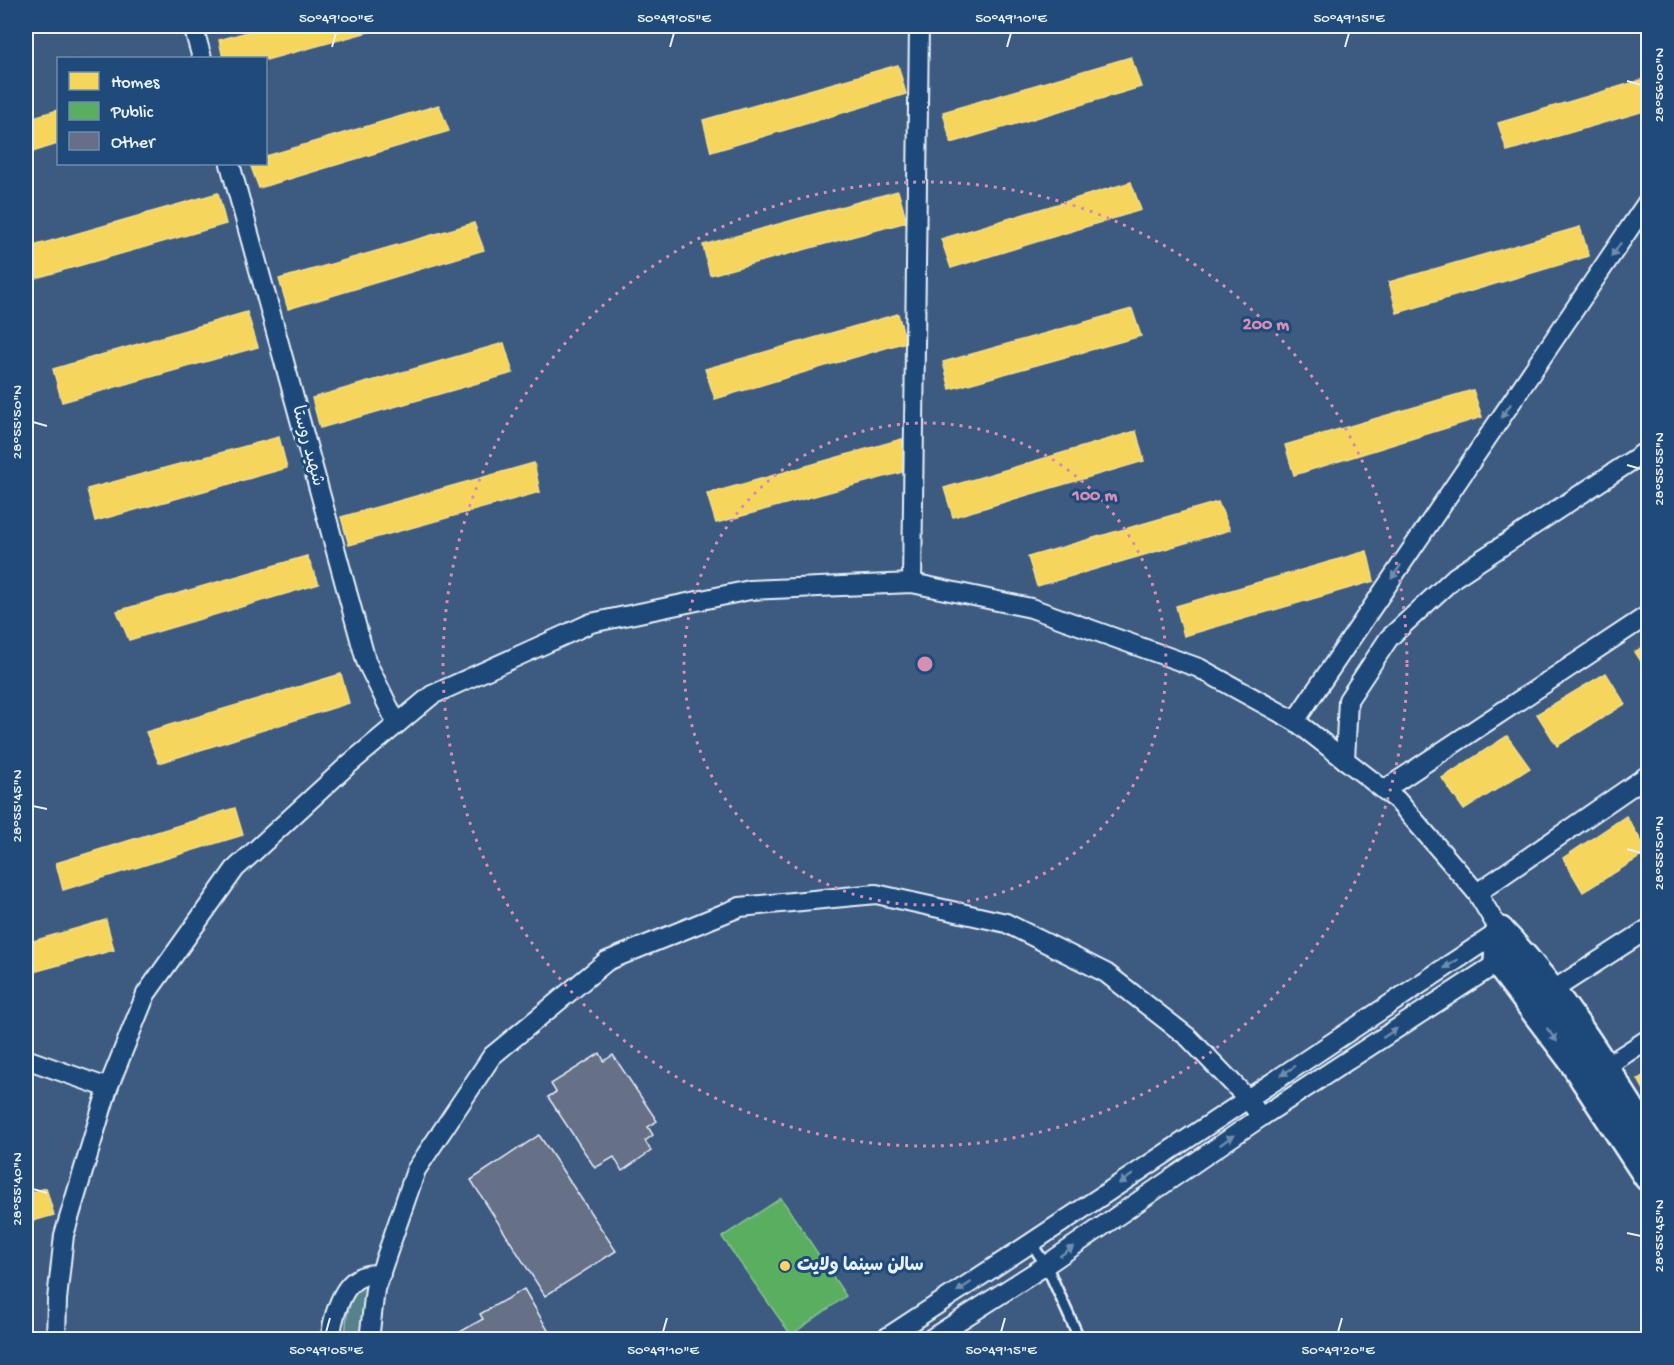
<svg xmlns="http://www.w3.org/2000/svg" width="1674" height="1365" font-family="'Gochi Hand','Playpen Sans Arabic',sans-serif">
	<rect width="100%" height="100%" fill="#2d517d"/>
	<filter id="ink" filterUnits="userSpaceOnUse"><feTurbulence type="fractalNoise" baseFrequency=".0167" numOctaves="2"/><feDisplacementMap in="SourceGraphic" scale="12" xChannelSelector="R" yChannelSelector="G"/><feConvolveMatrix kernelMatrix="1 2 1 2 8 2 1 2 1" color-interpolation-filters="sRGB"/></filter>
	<g filter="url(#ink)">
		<!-- built -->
		<path fill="#3e5a80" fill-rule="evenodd" d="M26 26H1648V1339H26ZM58 58H266V164H58Z"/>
		<!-- grass -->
		<path fill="#56838b" stroke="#9fbac2" stroke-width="1.5" d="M364 1283 367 1284 359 1339 345 1340C346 1318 347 1298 364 1283Z"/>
		<!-- homes -->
		<g fill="#f6d55c" stroke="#f2dd8b" stroke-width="1.5">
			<polygon points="268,26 390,26 266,60 266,58 223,58 219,40"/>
			<polygon points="1131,57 1141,87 951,143 943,112"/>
			<polygon points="898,65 906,94 711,152 703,120"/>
			<polygon points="1648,78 1648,110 1507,151 1498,123"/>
			<polygon points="439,105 449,131 259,188 250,164 266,164 266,156"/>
			<polygon points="58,110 58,144 26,154 26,119"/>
			<polygon points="1131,182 1141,210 951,268 941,239"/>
			<polygon points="898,191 907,222 710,275 703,245"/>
			<polygon points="218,193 226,224 32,279 26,256 26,248"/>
			<polygon points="474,223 484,250 288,309 279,279"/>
			<polygon points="1580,227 1589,256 1397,313 1389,282"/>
			<polygon points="1132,309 1141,336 950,389 943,362"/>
			<polygon points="247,312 258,347 62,402 53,369"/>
			<polygon points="898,314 906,342 715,399 705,369"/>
			<polygon points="504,343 513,373 320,428 312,398"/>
			<polygon points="1473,390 1482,417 1294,475 1285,445"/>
			<polygon points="1136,431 1144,461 953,517 944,488"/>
			<polygon points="279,437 287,468 95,521 87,489"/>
			<polygon points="902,439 910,470 716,523 707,494"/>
			<polygon points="534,463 540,492 349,545 341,517"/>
			<polygon points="1218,502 1230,530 1037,586 1028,557"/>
			<polygon points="1367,551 1374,581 1184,636 1176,606"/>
			<polygon points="307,556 319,584 129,640 117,611"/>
			<polygon points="1648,643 1648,672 1635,652"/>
			<polygon points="1606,673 1625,704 1557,746 1537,714"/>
			<polygon points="341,674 349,703 159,763 146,732"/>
			<polygon points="1507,736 1530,768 1464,810 1442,778"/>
			<polygon points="235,808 243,835 63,890 56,863"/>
			<polygon points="1626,816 1648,852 1583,892 1563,858"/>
			<polygon points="106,920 114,950 26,974 26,943"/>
			<polygon points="1648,1073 1648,1097 1638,1079"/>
			<polygon points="46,1188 54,1215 26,1223 26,1194"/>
			<polygon points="26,1319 32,1340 26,1340"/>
		</g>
		<!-- public -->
		<polygon fill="#5aae61" stroke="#85c28e" stroke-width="1.5" points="781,1198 846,1296 791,1335 722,1237"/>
		<!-- building -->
		<g fill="#666f87" stroke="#e8f1f8" stroke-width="1.5">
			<polygon points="600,1053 604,1061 613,1055 657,1121 648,1127 653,1135 645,1141 651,1151 622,1171 614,1157 595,1168 548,1097 556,1092 551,1084"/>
			<polygon points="539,1135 616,1251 545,1296 471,1180"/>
			<polygon points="524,1289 549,1332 537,1340 446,1340 483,1319 480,1314"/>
		</g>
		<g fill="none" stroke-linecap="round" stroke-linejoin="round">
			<defs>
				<polyline id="lane" points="1031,1243 1046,1265 1080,1340"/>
				<g id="street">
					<polyline points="193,26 202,58"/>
					<polyline points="230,164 366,661 397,724"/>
					<polyline points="912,583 919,26"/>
					<polyline points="1295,721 1648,201"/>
					<polyline points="1345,760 1348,700 1389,638 1455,577 1648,450"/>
					<polyline points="1384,790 1648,615"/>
					<polyline points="1477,893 1648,775"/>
					<polyline points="1544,996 1648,929"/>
					<polyline points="26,1059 108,1088"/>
					<polyline points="1597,1072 1648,1039"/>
					<polyline points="56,1340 57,1300 64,1235 108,1088 146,994 235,869 348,765 432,695 591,623 750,590 912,583 1031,608 1199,668 1295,721 1397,800 1477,893 1500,931 1031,1243 883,1340"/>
					<path d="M331 1340C331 1322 341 1288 357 1279 365 1274 372 1274 381 1274"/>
					<polyline points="369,1340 375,1289 416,1170 492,1056 607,961 740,907 876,894 1006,923 1106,973 1189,1038 1247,1098 1261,1117"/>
					<polyline points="929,1340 1046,1265 1261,1117 1508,956"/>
				</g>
				<g id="secondary">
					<polyline points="1500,931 1498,962 1570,1057 1648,1177"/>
					<path d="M1500 931C1559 992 1604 1065 1648 1137"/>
				</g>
			</defs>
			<!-- lane casing -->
			<use href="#lane" stroke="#e8f1f8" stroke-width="14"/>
			<!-- street casing -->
			<use href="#street" stroke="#e8f1f8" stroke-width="22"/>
			<!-- secondary casing -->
			<use href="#secondary" stroke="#e8f1f8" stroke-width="32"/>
			<!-- lane -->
			<use href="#lane" stroke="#1f4a7a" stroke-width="9"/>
			<!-- street -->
			<use href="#street" stroke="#1f4a7a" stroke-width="18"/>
			<!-- secondary -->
			<use href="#secondary" stroke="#1f4a7a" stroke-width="27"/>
		</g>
		<!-- one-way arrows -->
		<defs><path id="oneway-solid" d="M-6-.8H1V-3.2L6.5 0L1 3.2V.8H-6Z" transform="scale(1.5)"/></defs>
		<g fill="#6f8dac">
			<use href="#oneway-solid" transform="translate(1616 250) rotate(124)"/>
			<use href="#oneway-solid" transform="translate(1506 411) rotate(124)"/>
			<use href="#oneway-solid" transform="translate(1396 572) rotate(124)"/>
			<use href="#oneway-solid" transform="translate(1451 964) rotate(147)"/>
			<use href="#oneway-solid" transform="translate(1390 1033) rotate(-33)"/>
			<use href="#oneway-solid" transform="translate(1552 1035) rotate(53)"/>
			<use href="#oneway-solid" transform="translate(1288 1071) rotate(147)"/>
			<use href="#oneway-solid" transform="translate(1227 1140) rotate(-35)"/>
			<use href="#oneway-solid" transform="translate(1126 1179) rotate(146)"/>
			<use href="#oneway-solid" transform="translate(1067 1251) rotate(-35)"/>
			<use href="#oneway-solid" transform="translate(964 1287) rotate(147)"/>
		</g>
	</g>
	<!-- ticks -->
	<path fill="none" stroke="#e8f1f8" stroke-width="2" d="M332 47 336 33M670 47 674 33M1007 47 1011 33M1345 47 1349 33M1627 81 1641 85M33 422 47 426M1627 465 1641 469M33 806 47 809M1627 849 1641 853M33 1189 47 1193M1627 1233 1641 1236M326 1332 330 1318M663 1332 667 1318M1001 1332 1005 1318M1338 1332 1342 1318"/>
	<!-- distance rings -->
	<g fill="none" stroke="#d78fb1" stroke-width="3" stroke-dasharray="3 6">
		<circle cx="925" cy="664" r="241"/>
		<circle cx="925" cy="664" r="482"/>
	</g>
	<!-- markers -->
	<circle fill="#ffd166" stroke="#1f4a7a" stroke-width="2" cx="785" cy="1266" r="6"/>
	<g text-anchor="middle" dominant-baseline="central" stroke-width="6" stroke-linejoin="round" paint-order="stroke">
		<!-- street labels -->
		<g font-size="18" fill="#e8f1f8" stroke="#1f4a7a">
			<text transform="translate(307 446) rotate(75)">شهید روستا</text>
		</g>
		<!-- poi labels -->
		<g font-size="18" font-weight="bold" fill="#e8f1f8" stroke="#1f4a7a" text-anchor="start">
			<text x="797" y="1266">سالن سینما ولایت</text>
		</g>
	</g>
	<circle cx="925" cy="664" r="9" fill="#d78fb1" stroke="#1f4a7a" stroke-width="3"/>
	<g font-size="18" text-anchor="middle" font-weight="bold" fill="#d78fb1" stroke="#1f4a7a" stroke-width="6" stroke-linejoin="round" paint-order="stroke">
		<text x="1266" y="329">200 m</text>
		<text x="1095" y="500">100 m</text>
	</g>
	<!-- margin -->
	<rect width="1674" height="1365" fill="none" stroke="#1f4a7a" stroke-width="66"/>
	<!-- legend -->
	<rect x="57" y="57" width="210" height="108" fill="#1f4a7a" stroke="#6f8dac" stroke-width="1.5"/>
	<rect x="69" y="72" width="30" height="18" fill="#f6d55c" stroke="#6f8dac" stroke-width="1.5"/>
	<text x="111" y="87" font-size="18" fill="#e8f1f8">Homes</text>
	<rect x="69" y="102" width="30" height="18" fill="#5aae61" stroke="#6f8dac" stroke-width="1.5"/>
	<text x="111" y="117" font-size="18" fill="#e8f1f8">Public</text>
	<rect x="69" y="132" width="30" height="18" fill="#666f87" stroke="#6f8dac" stroke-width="1.5"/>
	<text x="111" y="147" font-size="18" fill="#e8f1f8">Other</text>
	<rect x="33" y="33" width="1608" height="1299" fill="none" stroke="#e8f1f8" stroke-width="2"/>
	<g font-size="15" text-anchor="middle" fill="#e8f1f8">
		<text x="336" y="22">50°49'00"E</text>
		<text x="674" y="22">50°49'05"E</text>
		<text x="1011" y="22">50°49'10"E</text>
		<text x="1349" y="22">50°49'15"E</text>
		<text transform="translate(1658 85) rotate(-90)" y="5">28°56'00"N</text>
		<text transform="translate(16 422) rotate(-90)" y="5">28°55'50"N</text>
		<text transform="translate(1658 469) rotate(-90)" y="5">28°55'55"N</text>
		<text transform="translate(16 806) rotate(-90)" y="5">28°55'45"N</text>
		<text transform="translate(1658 853) rotate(-90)" y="5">28°55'50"N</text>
		<text transform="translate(16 1189) rotate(-90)" y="5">28°55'40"N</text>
		<text transform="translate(1658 1236) rotate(-90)" y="5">28°55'45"N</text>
		<text x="326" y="1354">50°49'05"E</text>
		<text x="663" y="1354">50°49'10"E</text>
		<text x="1001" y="1354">50°49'15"E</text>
		<text x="1338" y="1354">50°49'20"E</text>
	</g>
</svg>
